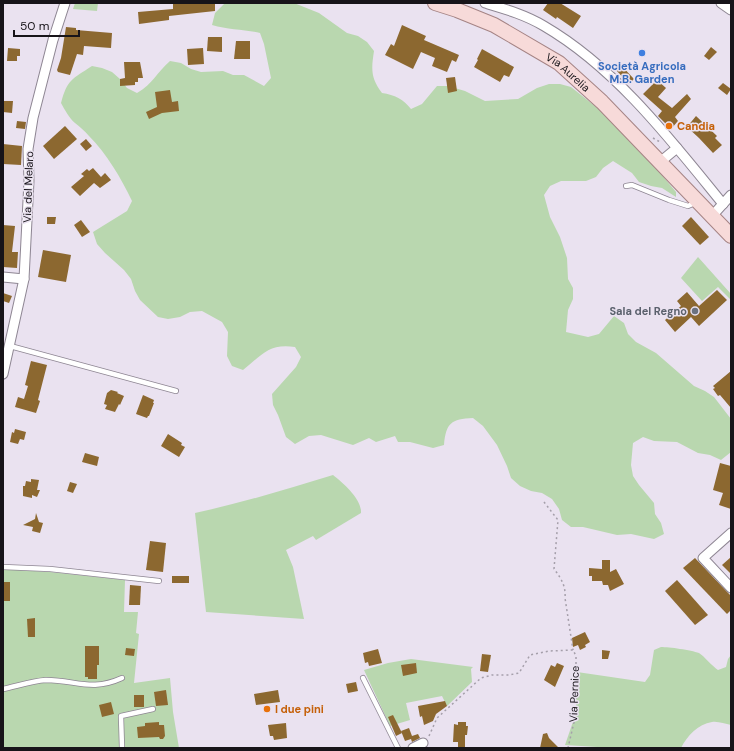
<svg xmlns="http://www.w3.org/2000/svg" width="734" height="751" font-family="'DM Sans',sans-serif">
	<rect width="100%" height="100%" fill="#eae2f0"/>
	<!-- green -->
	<g fill="#b9d7af">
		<polygon points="75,3 98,3 97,11 73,9"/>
		<path d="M225 3H294L319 13 347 33 358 36 367 42 374 51C371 70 371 78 382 93 395 95 403 99 411 109L422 104 437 86H448L465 91 485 101 518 99 537 88 549 84H560L571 87 610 118 647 157 676 192V197L662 188 651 186 639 182 632 173 613 161 603 168 596 177 586 181H561L550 186 544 195 550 217 560 237 567 258 568 279 573 288V299L568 310 566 332 588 337 599 334 614 316 624 323 628 334 636 342 656 353 694 386 705 391 714 397 731 419V452L721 460 710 455 698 453 677 442 654 441 643 437 633 443 631 465 633 476 639 485 654 503 655 514 661 523 664 534 654 539 631 534 617 535 583 527H571L562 520 559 509 552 499 542 493 531 491 520 486 511 478 507 466 497 445 483 426 473 418C451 419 446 423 444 445L433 448 410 442H398L395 436 376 442 369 438 353 445 321 435 309 436 295 444 286 437 278 415 273 405 272 394 296 367 301 357 295 347C269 343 262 355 243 370L232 366 227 356 228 332 222 322 202 311 190 312 180 317 168 319 158 317 140 300 135 291 131 279 124 270 105 253 97 244 93 232 127 211 132 201C121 178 107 154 89 136 85 131 80 127 75 123 69 118 65 110 61 103 67 80 72 79 92 66L102 68 112 72 120 79 127 88 137 93C153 84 157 72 170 61L181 63 191 69 201 72 223 71 233 75H244L264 86 271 78 264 44 260 33C244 29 228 30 212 25L215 13Z"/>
		<polygon points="698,257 731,294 731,300 718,287 702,301 681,278"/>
		<path d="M333 475C343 483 362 499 361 513L316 540 313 536 286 550 293 567 304 619 206 612 195 513C242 503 287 489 333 475Z"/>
		<polygon points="3,569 50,572 125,580 124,612 138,612 136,633 139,634 134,683 170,678 173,712 179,748 124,748 124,747 120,746 119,748 3,748"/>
		<path d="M661 647C669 647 691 650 699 653 704 656 712 666 718 670L726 667 728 659 731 655V725C725 724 718 721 712 722 698 724 687 736 681 748H613L565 745 576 713 577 672 645 682 650 675 654 650Z"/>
		<polygon points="411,659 473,667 471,669 472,682 447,706 442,696 406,703 410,720 390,726 364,670 388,663"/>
	</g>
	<!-- building -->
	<g fill="#8c6830">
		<polygon points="173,3 215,3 215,11 169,16 169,20 139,24 138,12 173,9"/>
		<polygon points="548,3 560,3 581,16 573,28 557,17 556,19 543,10"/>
		<polygon points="402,25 426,36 424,40 459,55 456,62 452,60 447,72 432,66 435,58 421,52 413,69 385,55 391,44 394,46"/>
		<polygon points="66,27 76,28 76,30 112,33 111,48 84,46 83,55 77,54 70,75 58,72 57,70 61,58"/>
		<polygon points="208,37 222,37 222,52 207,51"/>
		<polygon points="236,41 250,41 250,59 234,59"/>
		<polygon points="711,47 717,52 709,60 704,56"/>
		<polygon points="8,48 20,49 20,56 17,56 17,61 7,61"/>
		<polygon points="203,48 204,64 188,65 187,49"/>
		<polygon points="482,49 514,67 509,77 504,75 500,82 474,67 478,60 477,59"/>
		<polygon points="124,62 140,62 143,78 138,78 138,82 135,82 135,85 120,86 120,79 125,78"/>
		<polygon points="620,64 634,79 629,84 615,69"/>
		<polygon points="455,77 457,91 448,93 446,78"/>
		<polygon points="657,80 666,88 658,97 672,108 687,94 691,99 675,117 678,121 671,129 658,116 662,111 643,94"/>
		<polygon points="723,83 731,89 727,95 718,88"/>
		<polygon points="170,90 172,102 178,101 179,111 162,113 149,119 146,112 157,107 155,92"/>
		<polygon points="4,101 13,101 12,113 3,112"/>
		<polygon points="696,116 717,136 715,138 722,145 713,153 699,138 687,127"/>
		<polygon points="17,121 26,122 25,129 16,128"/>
		<polygon points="65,126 77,139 54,159 43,146"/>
		<polygon points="86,139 92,146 86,151 80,144"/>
		<polygon points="3,144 22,146 21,165 3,164"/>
		<polygon points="93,168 101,177 105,173 111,180 100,188 94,183 80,196 71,187 84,176 81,174 87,169 89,171"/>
		<polygon points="47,217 56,217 55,224 47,224"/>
		<polygon points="691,217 709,237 700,245 682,226"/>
		<polygon points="81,220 90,232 82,237 74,225"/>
		<polygon points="3,225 15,226 12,252 18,252 17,268 3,267"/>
		<polygon points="43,250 71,255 66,282 38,277"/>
		<polygon points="717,290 727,300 699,326 691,317 675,332 665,320 681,306 677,301 687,292 699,306"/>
		<polygon points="3,293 12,296 9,303 3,301"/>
		<polygon points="31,361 47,365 38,400 40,401 36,413 15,407 18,397 24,399 28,386 25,385"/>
		<polygon points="731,371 731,408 720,395 718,396 713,389 715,388 713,386"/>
		<polygon points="111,390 118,392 117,393 124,396 120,405 119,404 115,412 105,409 107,405 104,404 107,393"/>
		<polygon points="143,395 154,400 153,403 154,403 149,416 148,416 147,418 136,414"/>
		<polygon points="15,429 26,432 24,440 20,439 18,444 10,442 12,432 14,433"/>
		<polygon points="168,434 182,443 181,445 185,447 179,457 161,446"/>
		<polygon points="85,453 99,457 97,466 82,462"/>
		<polygon points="720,463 731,466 731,509 719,505 723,493 713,490"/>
		<polygon points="31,479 39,480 37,490 40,490 37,497 32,495 32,498 23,496 23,486 25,486 26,481 31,482"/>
		<polygon points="70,482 77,484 73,493 67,491"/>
		<polygon points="36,513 39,522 43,523 40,533 32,531 33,527 23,525 35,519"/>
		<polygon points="150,541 166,543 163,572 146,570"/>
		<polygon points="731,557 731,574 722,565"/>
		<polygon points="695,558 731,596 731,610 727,614 683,568"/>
		<polygon points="602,560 610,560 610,572 616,569 624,584 610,591 608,585 603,585 602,581 592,581 592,576 589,576 589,568 602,569"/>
		<rect x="172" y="576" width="17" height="7"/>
		<polygon points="677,580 708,615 695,625 665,591"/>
		<rect x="3" y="582" width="7" height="19"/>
		<polygon points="130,585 141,586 140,605 129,605"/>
		<polygon points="35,618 35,637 28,637 27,619"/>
		<polygon points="585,632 590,642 585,645 586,647 580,650 578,645 573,647 572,638"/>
		<polygon points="85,646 99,646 99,665 97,665 97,679 88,679 88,677 85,677"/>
		<polygon points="126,648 135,649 134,656 125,655"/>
		<polygon points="378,649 382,663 369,666 368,662 365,663 363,653"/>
		<polygon points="602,650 610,651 608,659 602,659"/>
		<polygon points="482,654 491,655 488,672 480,671"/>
		<polygon points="416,663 417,673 403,676 401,665"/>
		<polygon points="557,663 564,666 555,687 544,680 551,665 555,667"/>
		<polygon points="356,682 358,691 348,693 346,684"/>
		<polygon points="166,690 168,705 156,706 154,692"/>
		<polygon points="278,690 280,702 256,705 254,694"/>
		<rect x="134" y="695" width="10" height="12"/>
		<polygon points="445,701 447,706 436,714 433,721 424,725 422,716 420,717 418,706"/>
		<polygon points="111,702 114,714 102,717 99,705"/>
		<polygon points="393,715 402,733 396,736 388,717"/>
		<polygon points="159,722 159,725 164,725 165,736 163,739 160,739 159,737 138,738 137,727 145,726 145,723"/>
		<polygon points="458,722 466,722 466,726 468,726 467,735 465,735 465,748 458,748 458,742 453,742 454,724 458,725"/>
		<polygon points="286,723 287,738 274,740 273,736 270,736 268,725"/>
		<polygon points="409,728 412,736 418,734 420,738 412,742 411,739 405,741 401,731"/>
		<polygon points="547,733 549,738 559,748 540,748 543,734"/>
	</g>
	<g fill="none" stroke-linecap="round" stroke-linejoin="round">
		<defs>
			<g id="service">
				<polyline points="626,186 632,185 669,200 688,206 697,202"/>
				<polyline points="10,346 176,391"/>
				<polyline points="3,567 50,569 159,581"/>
				<polyline points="363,678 398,748"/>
				<path d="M3 689C17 686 32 681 46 680 76 680 91 692 122 678"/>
				<polyline points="122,748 121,716 153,709"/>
			</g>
			<g id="minor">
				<path d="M485 3C505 9 526 15 544 26 616 68 671 140 723 204"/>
				<polyline points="721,3 731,10"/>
				<polyline points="660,162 677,148"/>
				<polyline points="712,216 731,195"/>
				<polyline points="3,277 24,279"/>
				<polyline points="3,374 24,279 29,181 28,149 33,118 53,40 65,3"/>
				<polyline points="731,533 703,558 731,588"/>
				<polyline points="413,748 423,743"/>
			</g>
			<g id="primary">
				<path id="s1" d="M435 3 457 10 494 25 559 63 602 102 731 236"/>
			</g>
		</defs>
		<!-- service casing -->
		<use href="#service" stroke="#8e8693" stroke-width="6"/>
		<!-- minor casing -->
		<use href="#minor" stroke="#8e8693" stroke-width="11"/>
		<!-- primary casing -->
		<use href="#primary" stroke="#a58485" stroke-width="16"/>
		<!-- path -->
		<g stroke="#a59faa" stroke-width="1.5" stroke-dasharray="2 3" stroke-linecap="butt">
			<polyline points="653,138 660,142"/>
			<path d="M544 502 558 520 554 569C561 578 566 586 565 598L573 650"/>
			<polyline points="429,736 437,718 481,678 492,675 509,675 519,673 530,655 549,651 573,650 576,656 576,708 574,722 568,748"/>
		</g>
		<!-- service -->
		<use href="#service" stroke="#fff" stroke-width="4.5"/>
		<!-- minor -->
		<use href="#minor" stroke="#fff" stroke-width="9"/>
		<!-- primary -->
		<use href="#primary" stroke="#f7dad9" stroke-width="14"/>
	</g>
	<!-- markers -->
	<circle fill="#3f7fe0" stroke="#eae2f0" stroke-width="1.5" cx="642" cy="53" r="4"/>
	<g fill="#e8710a" stroke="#eae2f0" stroke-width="1.5">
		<circle cx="669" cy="126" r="4"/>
		<circle cx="267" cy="709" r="4"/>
	</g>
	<circle fill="#6b7280" stroke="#eae2f0" stroke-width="1.5" cx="695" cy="311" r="4"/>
	<g text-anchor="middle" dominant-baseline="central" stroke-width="3" stroke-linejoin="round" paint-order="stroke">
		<!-- shop labels -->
		<g font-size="11" font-weight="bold" fill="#366cbe" stroke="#eae2f0">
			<text x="642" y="66">Società Agricola<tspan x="642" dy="13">M.B. Garden</tspan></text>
		</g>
		<!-- street labels -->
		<g font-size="11" fill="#171419" stroke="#eae2f0">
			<text stroke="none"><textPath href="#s1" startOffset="151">Via Aurelia</textPath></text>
			<text transform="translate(28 187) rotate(-88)">Via del Melaro</text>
			<text transform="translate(574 694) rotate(-88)">Via Pernice</text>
		</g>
		<!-- food labels -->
		<g font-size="11" font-weight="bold" fill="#c56008" stroke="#eae2f0" text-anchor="start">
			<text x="677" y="126">Candia</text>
			<text x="275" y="709">I due pini</text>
		</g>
		<!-- worship labels -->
		<g font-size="11" font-weight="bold" fill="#5b616d" stroke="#eae2f0" text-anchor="end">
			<text x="687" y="311">Sala del Regno</text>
		</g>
	</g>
	<!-- border -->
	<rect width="734" height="751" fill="none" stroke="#171419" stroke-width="8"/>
	<!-- scale -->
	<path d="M14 30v6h65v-6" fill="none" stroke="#171419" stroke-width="2"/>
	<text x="20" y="30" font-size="12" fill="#171419" stroke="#eae2f0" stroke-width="3" paint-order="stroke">50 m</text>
</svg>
